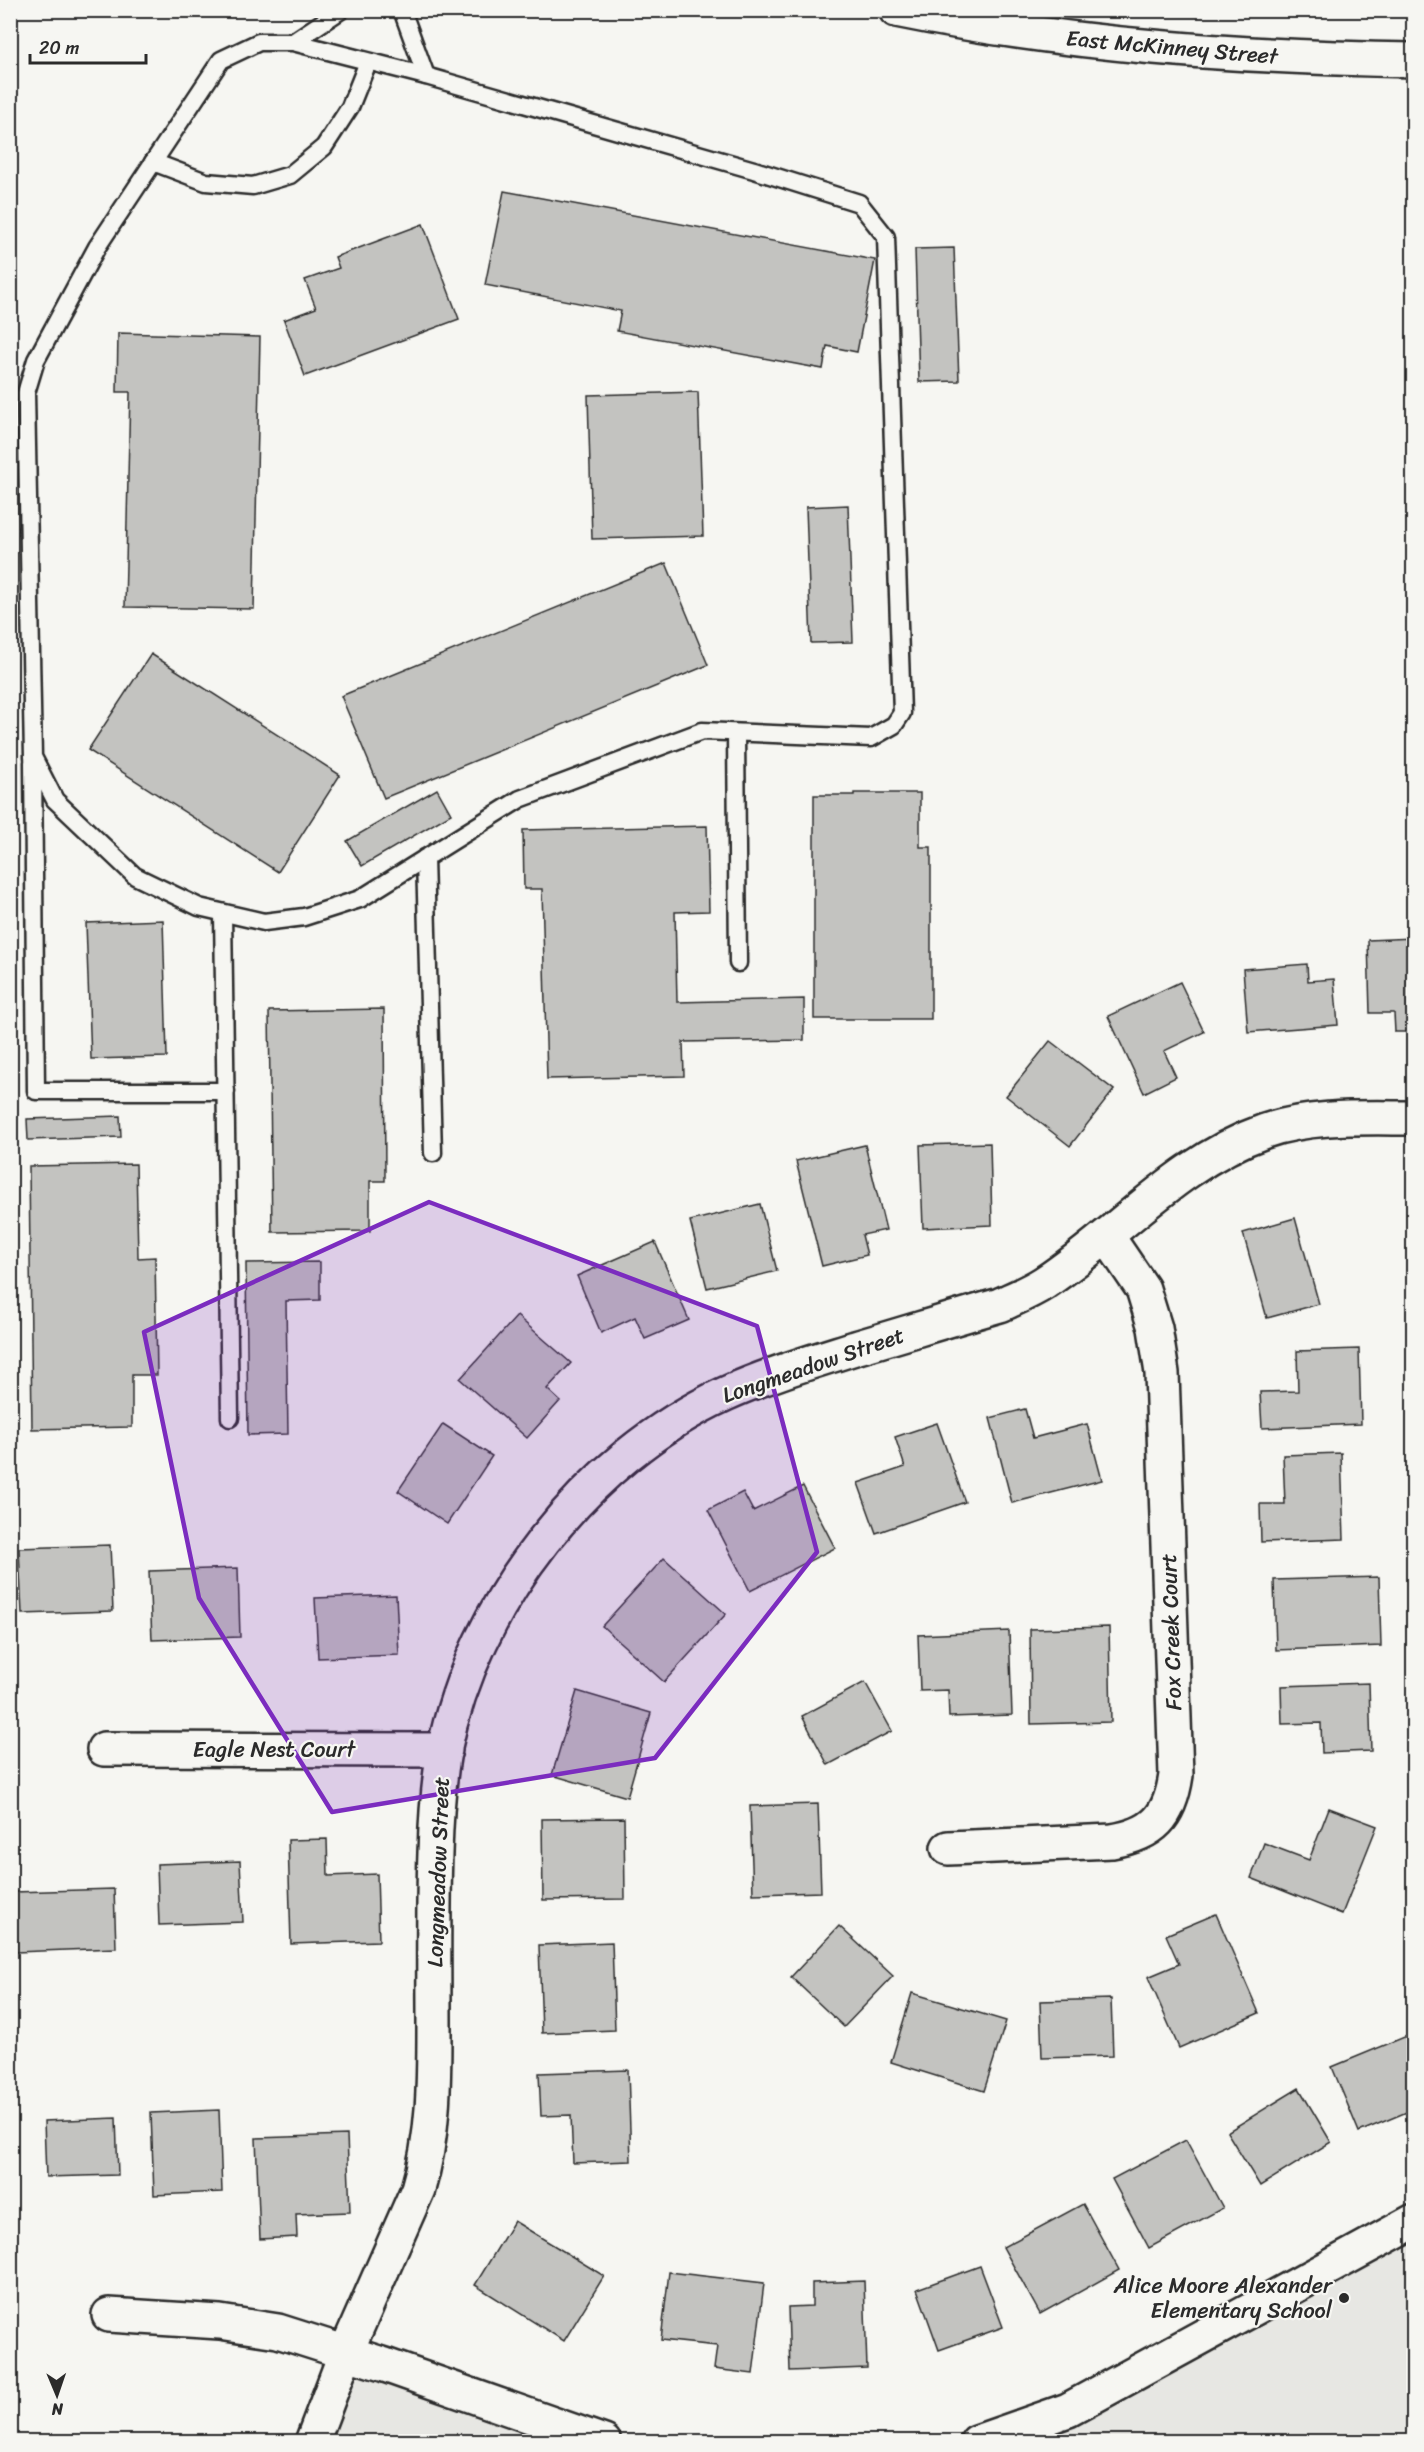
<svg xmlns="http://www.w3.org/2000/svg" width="1424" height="2452" font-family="Sriracha,sans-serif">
	<rect width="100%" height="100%" fill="#f6f6f2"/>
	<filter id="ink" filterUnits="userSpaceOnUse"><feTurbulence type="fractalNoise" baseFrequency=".0167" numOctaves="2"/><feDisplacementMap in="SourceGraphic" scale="12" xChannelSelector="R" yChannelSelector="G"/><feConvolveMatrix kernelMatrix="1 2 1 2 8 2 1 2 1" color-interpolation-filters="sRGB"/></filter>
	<g filter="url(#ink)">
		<!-- built -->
		<g fill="#e7e7e3">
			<polygon points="1413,2221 1413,2441 977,2442"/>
			<polygon points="346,2352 604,2442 312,2442"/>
		</g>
		<!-- building -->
		<g fill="#c3c3c0" stroke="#2b2b2b" stroke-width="1.5">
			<polygon points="504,191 875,260 857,352 827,346 823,369 617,331 621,311 485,285"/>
			<polygon points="423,224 459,319 305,376 284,320 316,308 305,280 339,268 335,257"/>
			<polygon points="954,248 959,381 919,382 915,249"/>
			<polygon points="118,333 260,337 254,609 125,607 130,392 117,392"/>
			<polygon points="698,392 703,536 592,539 588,395"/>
			<polygon points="848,505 853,642 811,643 806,507"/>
			<polygon points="666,563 708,665 384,798 341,696"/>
			<polygon points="151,654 340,775 278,872 88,750"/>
			<polygon points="437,789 451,814 362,866 347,841"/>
			<polygon points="854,793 920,793 920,847 931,847 931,1019 814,1019 814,795 854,795"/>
			<polygon points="707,826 709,911 675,912 677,1002 804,999 804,1040 683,1042 684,1076 547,1079 542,889 524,889 523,830"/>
			<polygon points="163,920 167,1057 91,1059 86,923"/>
			<polygon points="1414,938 1414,1032 1395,1032 1394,1013 1370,1013 1368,940"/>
			<polygon points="1307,964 1308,981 1334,979 1338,1025 1248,1032 1243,969"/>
			<polygon points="1180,982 1204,1032 1164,1051 1176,1077 1144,1093 1108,1016"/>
			<polygon points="384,1009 385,1181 370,1181 370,1231 272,1232 269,1011"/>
			<polygon points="1050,1041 1114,1090 1070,1146 1006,1096"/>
			<polygon points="120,1116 121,1137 28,1140 27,1119"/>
			<polygon points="990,1143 992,1225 923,1228 920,1145"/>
			<polygon points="865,1145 886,1230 862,1235 867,1255 822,1266 796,1161"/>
			<polygon points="136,1164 138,1258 155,1257 157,1375 132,1375 132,1427 32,1429 29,1166"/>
			<polygon points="760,1204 777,1271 707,1288 690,1221"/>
			<polygon points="1295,1218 1319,1304 1267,1318 1243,1233"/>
			<polygon points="655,1242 689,1320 645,1339 635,1317 601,1333 577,1276"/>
			<polygon points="320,1262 320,1300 286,1301 288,1434 248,1435 246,1263"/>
			<polygon points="517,1316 571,1363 547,1389 560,1401 527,1438 460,1379"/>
			<polygon points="1359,1349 1361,1424 1262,1428 1260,1392 1298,1391 1297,1351"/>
			<polygon points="1025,1409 1033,1438 1087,1424 1102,1480 1012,1503 990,1418"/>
			<polygon points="937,1423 965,1502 876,1533 858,1483 905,1467 895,1437"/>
			<polygon points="443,1424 492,1456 447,1524 398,1491"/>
			<polygon points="1341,1453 1344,1539 1261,1542 1260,1504 1285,1504 1283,1455"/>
			<polygon points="803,1486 835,1548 750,1591 708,1510 743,1492 753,1511"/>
			<polygon points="110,1545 113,1611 22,1614 19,1548"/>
			<polygon points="664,1558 726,1614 664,1682 602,1626"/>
			<polygon points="238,1568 240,1637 152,1640 149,1571"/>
			<polygon points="1379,1577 1381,1646 1276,1650 1274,1580"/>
			<polygon points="396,1595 399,1655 318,1658 315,1598"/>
			<polygon points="1109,1627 1111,1722 1031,1724 1030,1629"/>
			<polygon points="1009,1631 1012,1715 949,1717 948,1690 920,1691 918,1635"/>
			<polygon points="865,1682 892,1731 828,1765 802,1716"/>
			<polygon points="1369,1683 1371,1751 1322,1753 1321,1723 1282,1724 1281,1686"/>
			<polygon points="577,1691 651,1713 627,1797 552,1775"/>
			<polygon points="818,1804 821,1892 753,1894 750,1806"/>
			<polygon points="1329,1808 1377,1826 1342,1914 1251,1878 1264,1843 1309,1860"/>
			<polygon points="624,1818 625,1899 543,1900 542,1819"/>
			<polygon points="327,1839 328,1876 377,1874 379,1941 291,1944 288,1840"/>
			<polygon points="240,1861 243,1922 159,1925 157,1864"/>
			<polygon points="114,1889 116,1948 16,1952 14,1892"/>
			<polygon points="1216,1914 1259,2013 1179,2048 1148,1977 1179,1964 1166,1935"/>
			<polygon points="839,1926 893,1976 844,2027 791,1977"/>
			<polygon points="612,1942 615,2030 542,2033 539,1945"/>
			<polygon points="912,1993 1006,2021 984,2091 891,2062"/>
			<polygon points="1111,1999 1113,2056 1042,2058 1040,2001"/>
			<polygon points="1414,2033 1414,2109 1359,2132 1332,2067"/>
			<polygon points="628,2070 631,2161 573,2163 571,2115 541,2116 539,2073"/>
			<polygon points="1299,2088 1331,2142 1260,2186 1227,2132"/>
			<polygon points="219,2110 222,2192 154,2195 151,2113"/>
			<polygon points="116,2118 118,2175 46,2177 44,2121"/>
			<polygon points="347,2135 350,2212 296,2214 297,2237 260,2239 256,2138"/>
			<polygon points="1186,2140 1223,2208 1149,2248 1112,2179"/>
			<polygon points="1083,2204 1119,2270 1040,2314 1003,2247"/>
			<polygon points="514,2221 604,2276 564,2341 475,2285"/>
			<polygon points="980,2266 1003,2327 939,2350 917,2289"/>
			<polygon points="669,2272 764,2283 753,2374 714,2369 717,2346 661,2340"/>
			<polygon points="864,2281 867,2368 790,2371 788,2307 812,2306 812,2283"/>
		</g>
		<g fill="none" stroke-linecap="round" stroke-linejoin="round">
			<defs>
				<g id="lane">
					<polyline points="402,10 426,76"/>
					<polyline points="293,42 426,76 754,170 859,203 886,237 902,713 894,725 871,738 702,731 520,799 360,899 304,917 264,922 199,907 135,876 55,800 33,757 26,393 36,360 97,247 221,60 259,42 293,42 341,10"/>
					<polyline points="153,162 206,182 253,186 290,175 324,147 350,107 368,62"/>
					<polyline points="736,733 738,963"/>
					<polyline points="33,762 36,1091 226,1091"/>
					<polyline points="425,858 433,1153"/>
					<polyline points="223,913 230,1418"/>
				</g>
				<g id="street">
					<polyline points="104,1749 445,1750"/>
					<path d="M948 1848 1112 1841C1154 1834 1170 1817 1176 1775L1162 1373 1155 1328 1143 1289 1107 1236"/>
					<polyline points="109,2315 220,2322 278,2331 385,2365 604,2442"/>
					<path d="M312 2442 346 2352 418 2189C434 2135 434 2083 434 2028 434 1970 433 1911 435 1853 436 1819 438 1785 444 1751 473 1603 587 1457 725 1394 767 1375 811 1362 855 1348 903 1334 951 1319 1000 1305 1015 1298 1030 1292 1044 1283 1120 1233 1177 1162 1265 1131 1312 1115 1364 1118 1414 1118"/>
					<polyline points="977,2442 1068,2410 1414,2221"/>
				</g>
				<path id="secondary" d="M896 10C1067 45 1240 57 1414 60"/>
			</defs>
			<!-- lane casing -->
			<use href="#lane" stroke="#2b2b2b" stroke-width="21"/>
			<!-- street casing -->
			<use href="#street" stroke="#2b2b2b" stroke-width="38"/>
			<!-- secondary casing -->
			<use href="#secondary" stroke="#2b2b2b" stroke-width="38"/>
			<!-- lane -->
			<use href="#lane" stroke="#f6f6f2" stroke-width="16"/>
			<!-- street -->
			<use href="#street" stroke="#f6f6f2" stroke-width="33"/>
			<!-- secondary -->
			<use href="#secondary" stroke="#f6f6f2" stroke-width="33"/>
		</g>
	</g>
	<!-- marked area -->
	<path fill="#7b2cbf" fill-opacity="0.2" stroke="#7b2cbf" stroke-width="4.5" stroke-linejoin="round" d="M429 1202 757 1326 817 1552 655 1758 332 1812 199 1598 144 1332Z"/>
	<!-- markers -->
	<circle fill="#2b2b2b" stroke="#f6f6f2" stroke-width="2" cx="1344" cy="2298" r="6"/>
	<g text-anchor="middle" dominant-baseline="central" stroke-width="4.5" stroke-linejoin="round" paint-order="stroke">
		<!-- street labels -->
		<g font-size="22" fill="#2b2b2b" stroke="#f6f6f2">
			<text transform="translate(1172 47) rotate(5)">East McKinney Street</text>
			<text transform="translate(813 1365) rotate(-19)">Longmeadow Street</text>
			<text transform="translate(1171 1632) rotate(-92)">Fox Creek Court</text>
			<text x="274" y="1749">Eagle Nest Court</text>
			<text transform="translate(438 1872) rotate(-88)">Longmeadow Street</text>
		</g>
		<!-- poi labels -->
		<g font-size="22" fill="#2b2b2b" stroke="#f6f6f2" text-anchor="end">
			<text x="1332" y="2285">Alice Moore Alexander<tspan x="1332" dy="25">Elementary School</tspan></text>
		</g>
	</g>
	<!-- margin -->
	<rect width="1424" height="2452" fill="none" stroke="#f6f6f2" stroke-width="36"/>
	<rect x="18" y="18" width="1388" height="2416" fill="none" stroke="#2b2b2b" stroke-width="2" filter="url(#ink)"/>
	<!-- north arrow -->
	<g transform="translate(57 2395) rotate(178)" stroke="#f6f6f2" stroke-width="4.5" paint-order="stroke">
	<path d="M0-4.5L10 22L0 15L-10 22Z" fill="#2b2b2b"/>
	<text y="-9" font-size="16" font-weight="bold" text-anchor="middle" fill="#2b2b2b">N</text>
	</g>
	<!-- scale -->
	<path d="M30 54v9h116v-9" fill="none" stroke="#2b2b2b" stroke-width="3"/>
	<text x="39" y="54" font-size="18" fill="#2b2b2b" stroke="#f6f6f2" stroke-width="4.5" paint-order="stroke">20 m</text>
</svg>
